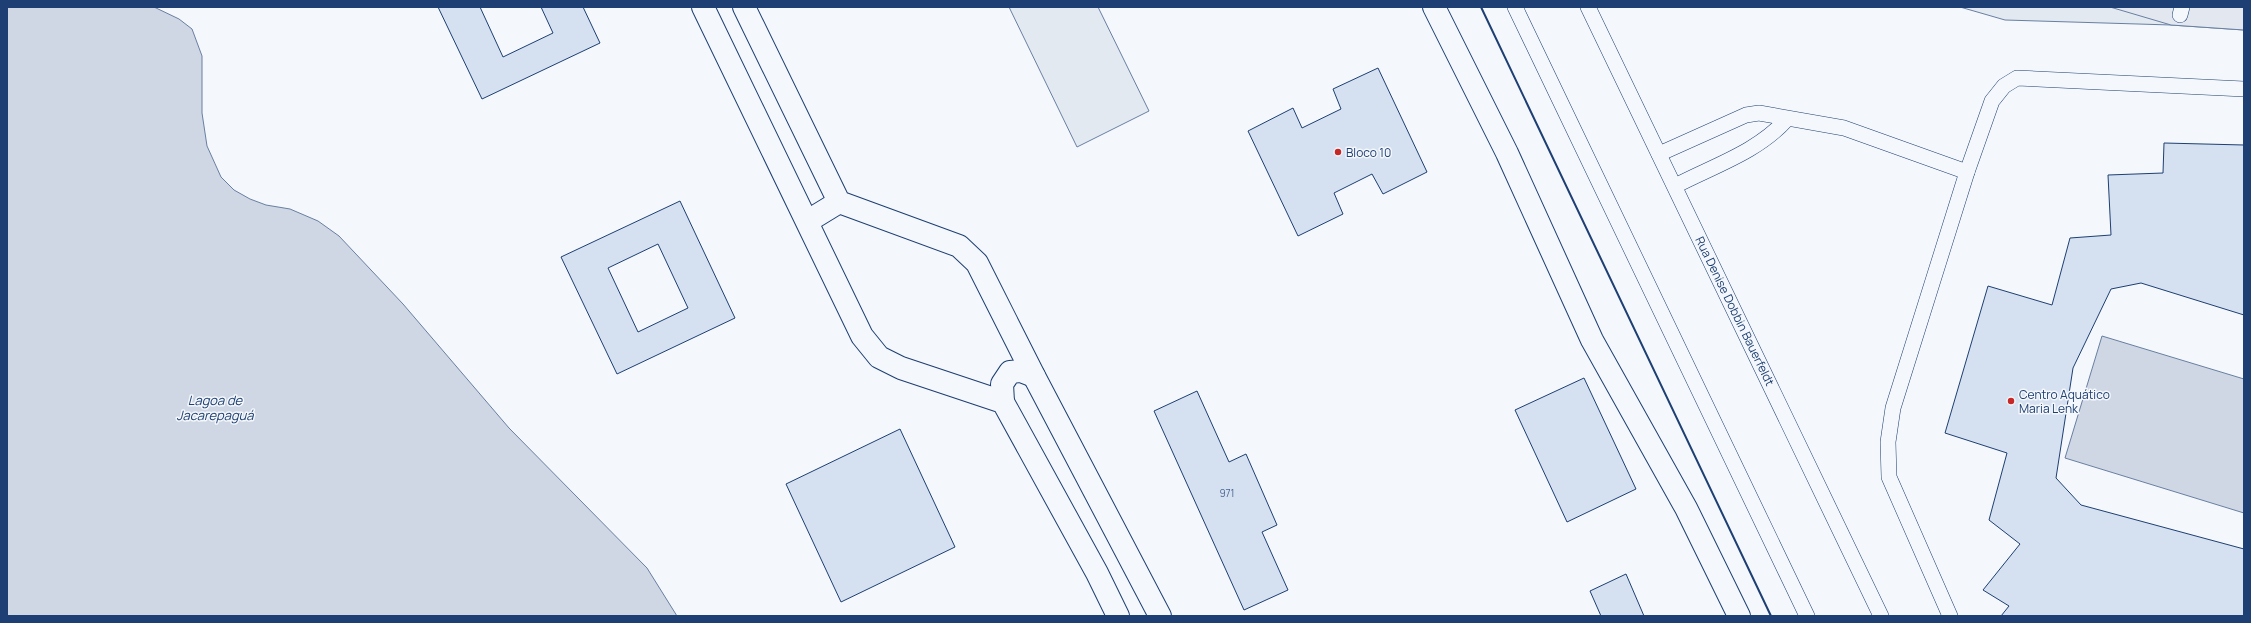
<svg xmlns="http://www.w3.org/2000/svg" width="2251" height="623" font-family="Manrope,sans-serif">
	<rect width="100%" height="100%" fill="#f4f7fb"/>
	<!-- green -->
	<g fill="#e3e9f0" stroke="#687fa3">
		<polygon points="1009,7 1098,7 1149,111 1077,147"/>
		<polygon points="1960,7 2244,7 2244,30 2171,25 2005,20"/>
	</g>
	<!-- parking -->
	<polygon fill="#e3e8f0" stroke="#687fa3" points="2110,7 2244,7 2244,30 2171,25"/>
	<!-- water -->
	<g fill="#cfd7e4" stroke="#687fa3">
		<polygon points="7,7 154,7 179,19 192,29 202,56 202,113 207,146 221,177 234,190 250,199 266,205 290,209 318,221 339,236 403,304 509,428 647,568 677,616 7,616"/>
		<polygon points="2102,336 2244,379 2244,513 2065,458"/>
	</g>
	<!-- building -->
	<g fill="#d5e0f0" stroke="#1d3f73" fill-rule="evenodd">
		<polygon points="438,7 480,7 503,57 553,33 541,7 583,7 600,43 482,99"/>
		<polygon points="1378,68 1427,172 1383,194 1372,174 1334,193 1343,214 1298,236 1248,131 1293,108 1302,128 1341,109 1333,89"/>
		<polygon points="2164,143 2244,145 2244,315 2141,283 2111,289 2073,368 2056,478 2081,505 2244,549 2244,616 2001,616 2009,606 1983,590 2020,544 1989,520 2007,453 1945,433 1988,286 2052,305 2070,238 2111,235 2108,175 2163,173"/>
		<path d="M680 201 735 318 617 374 561 257ZM658 244 688 308 638 332 608 268Z"/>
		<polygon points="1584,378 1636,489 1567,522 1515,410"/>
		<polygon points="1197,391 1229,462 1246,454 1277,525 1262,532 1288,590 1244,610 1154,411"/>
		<polygon points="900,429 955,547 841,602 786,484"/>
		<polygon points="1626,574 1644,616 1601,616 1590,591"/>
	</g>
	<g fill="none" stroke-linecap="round" stroke-linejoin="round">
		<defs>
			<g id="service">
				<polyline points="1515,7 1807,616"/>
				<polyline points="1588,7 1881,616"/>
				<polyline points="2180,15 2182,7"/>
				<polyline points="1659,154 1746,115 1759,113 1844,128 1967,172 1992,101 2004,86 2017,78 2244,89"/>
				<path d="M1675 186C1713 166 1758 152 1787 119"/>
				<polyline points="1950,616 1889,477 1888,442 1893,408 1967,172"/>
			</g>
			<g id="minor">
				<polyline points="703,7 862,336 879,357 901,368 1003,402 1097,573 1118,616"/>
				<polyline points="744,7 839,202 959,246 977,263 1034,376 1160,616"/>
				<polyline points="1434,7 1507,153 1592,340 1686,508 1739,616"/>
				<polyline points="808,221 839,202"/>
				<polyline points="1003,402 1002,384 1010,372 1021,371 1034,376"/>
			</g>
		</defs>
		<!-- service casing -->
		<use href="#service" stroke="#1d3f73" stroke-width="16"/>
		<!-- minor casing -->
		<use href="#minor" stroke="#1d3f73" stroke-width="24"/>
		<!-- service -->
		<use href="#service" stroke="#f4f7fb" stroke-width="15"/>
		<!-- minor -->
		<use href="#minor" stroke="#f4f7fb" stroke-width="22"/>
		<!-- wall -->
		<polyline stroke="#1d3f73" stroke-width="2" points="1481,7 1771,616"/>
	</g>
	<!-- markers -->
	<g fill="#c62828" stroke="#f4f7fb" stroke-width="1.5">
		<circle cx="1338" cy="152" r="4"/>
		<circle cx="2011" cy="401" r="4"/>
	</g>
	<g text-anchor="middle" dominant-baseline="central" stroke-width="3" stroke-linejoin="round" paint-order="stroke">
		<!-- number labels -->
		<g font-size="10" fill="#4b6792">
			<text x="1227" y="493">971</text>
		</g>
		<!-- poi labels -->
		<g font-size="12" fill="#1d3f73" stroke="#f4f7fb" text-anchor="start">
			<text x="1346" y="152">Bloco 10</text>
			<text x="2019" y="394">Centro Aquático<tspan x="2019" dy="14">Maria Lenk</tspan></text>
		</g>
		<!-- street labels -->
		<g font-size="12" fill="#1d3f73" stroke="#f4f7fb">
			<text transform="translate(1735 311) rotate(64)">Rua Denise Dobbin Bauerfeldt</text>
		</g>
		<!-- water labels -->
		<g font-size="13" font-style="italic" fill="#1d3f73" stroke="#f4f7fb">
			<text x="215" y="400">Lagoa de<tspan x="215" dy="15">Jacarepaguá</tspan></text>
		</g>
	</g>
	<!-- border -->
	<rect width="2251" height="623" fill="none" stroke="#1d3f73" stroke-width="16"/>
</svg>
